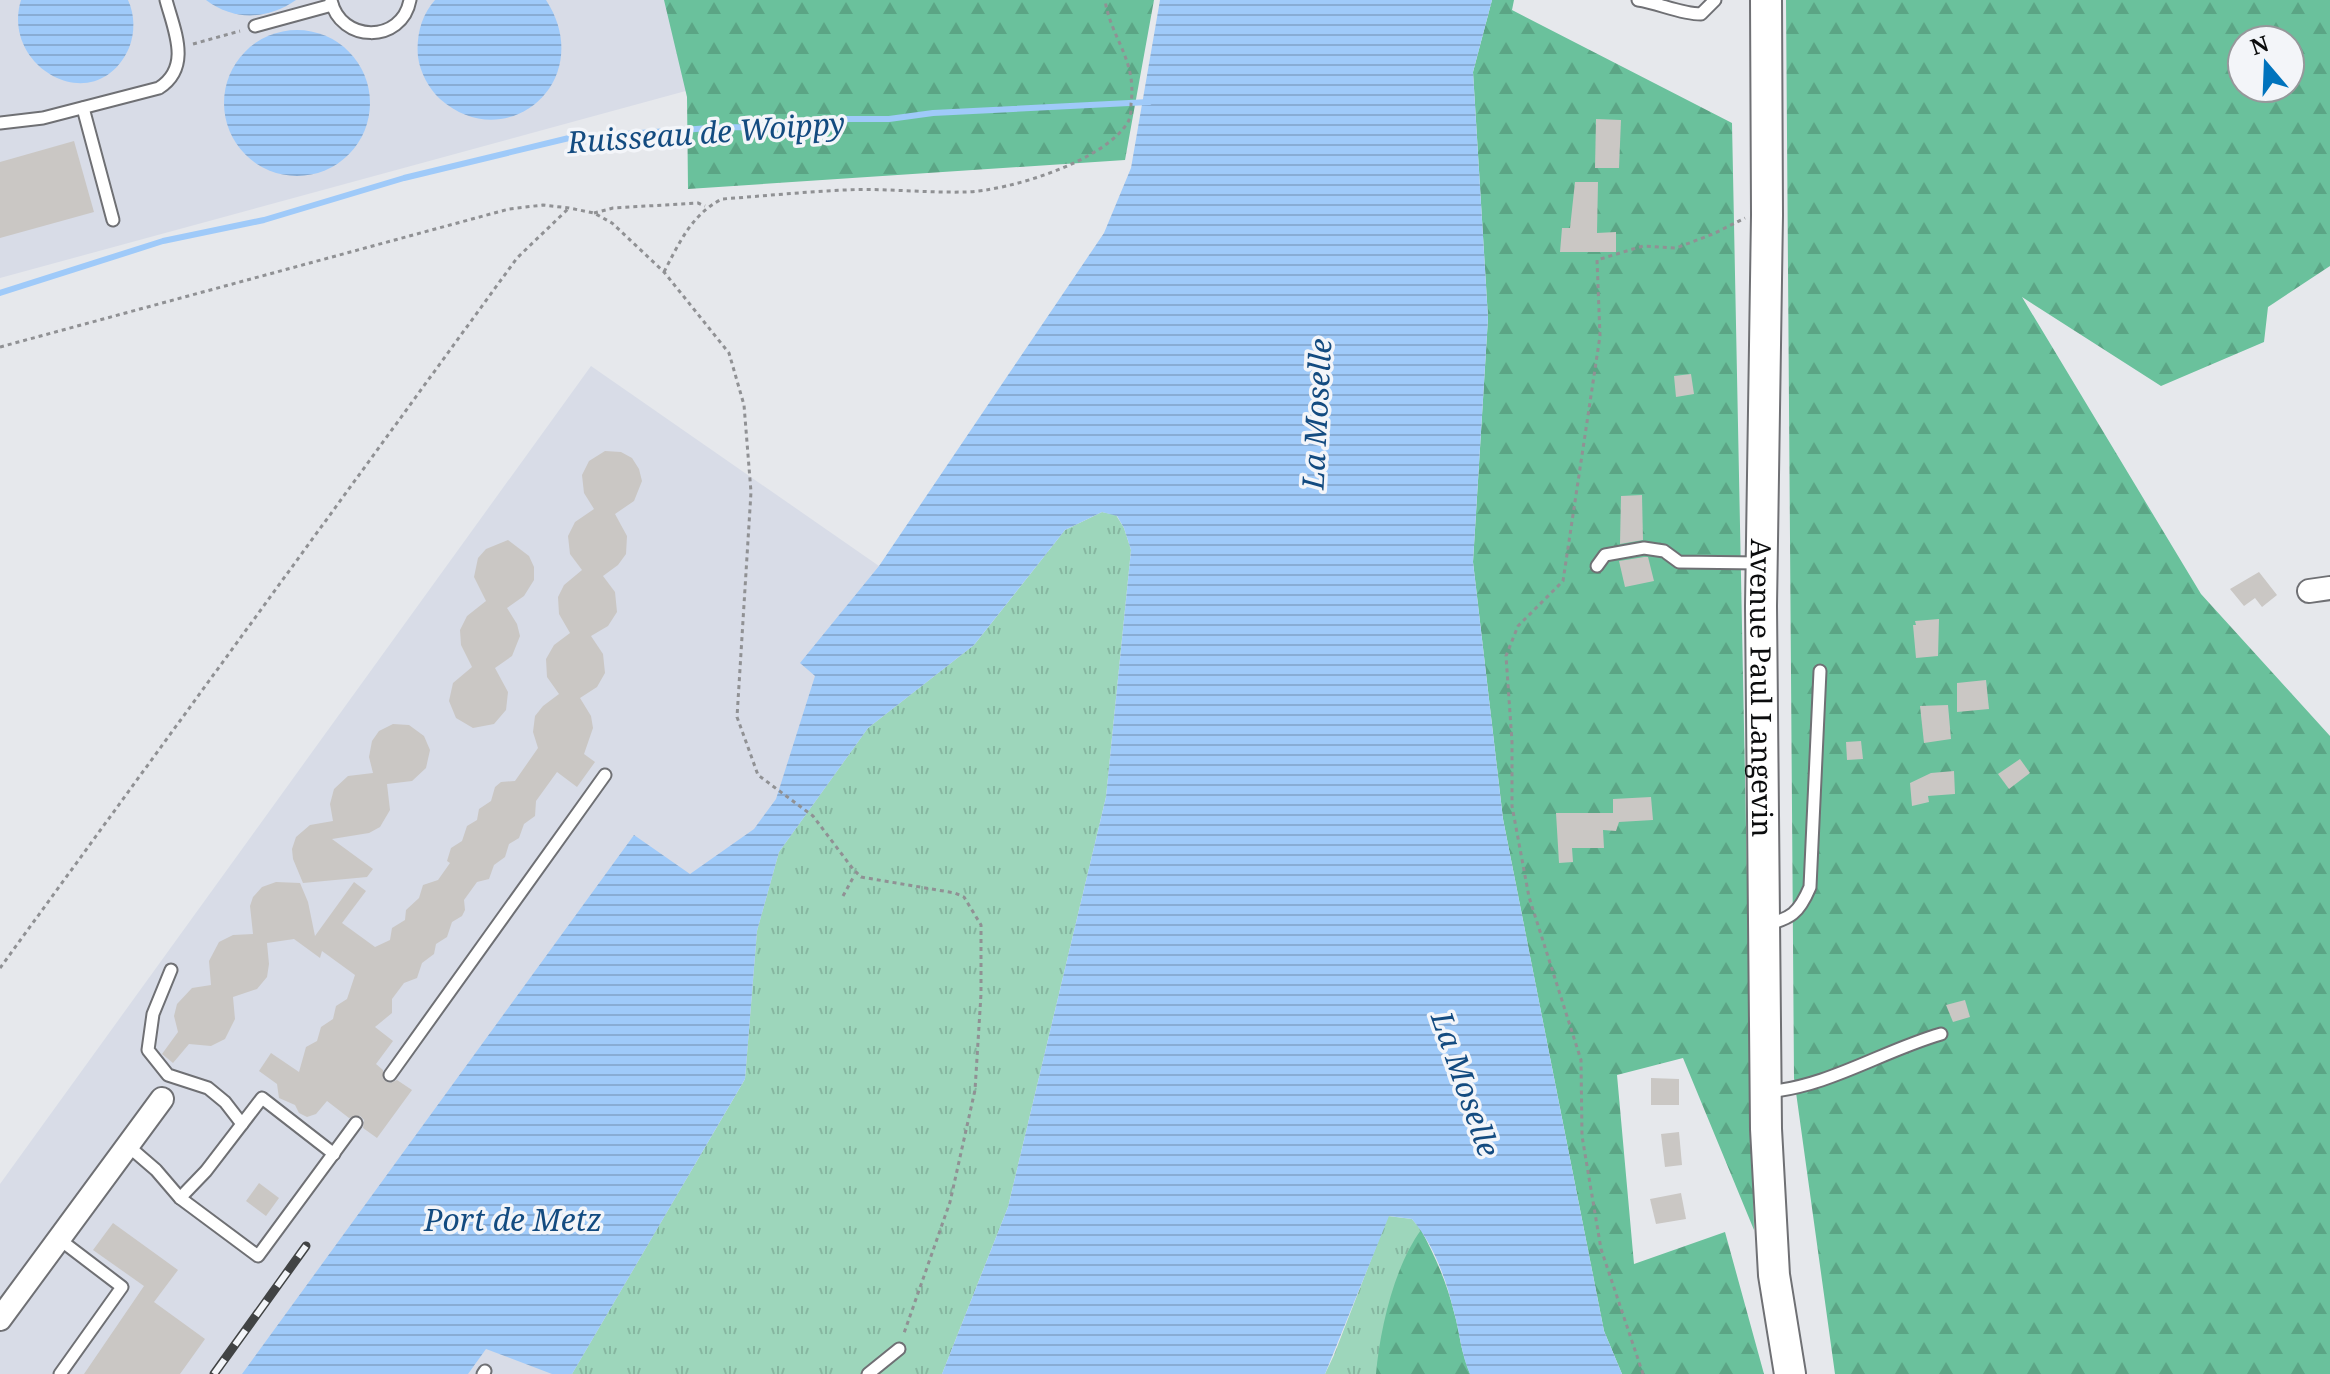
<svg xmlns="http://www.w3.org/2000/svg" width="2330" height="1374" font-family="'Noto Serif',serif">
	<defs>
		<pattern id="grass-tufts" width="24" height="20" patternUnits="userSpaceOnUse" patternTransform="scale(2)"><rect width="24" height="20" fill="#9dd6bb"/><path d="M3 7l-1-3M5 7V3M7 7l1-3M15 17l-1-3M17 17v-4M19 17l1-3" fill="none" stroke="#86b6a0"/></pattern>
		<pattern id="forest-firs" width="22" height="20" patternUnits="userSpaceOnUse" patternTransform="scale(2)"><rect width="22" height="20" fill="#6ac19c"/><path d="M5 1l3.5 6h-7zM16 11l3.5 6h-7z" fill="#5ba585"/></pattern>
		<pattern id="water-rules" width="6" height="5" patternUnits="userSpaceOnUse" patternTransform="scale(2)"><rect width="6" height="5" fill="#9fcaf9"/><path d="M0 2.5h6" fill="none" stroke="#88acd4"/></pattern>
	</defs>
	<rect width="100%" height="100%" fill="#e6e8ec"/>
	<!-- built -->
	<g fill="#d8dce7">
		<polygon points="0,0 667,0 693,89 0,278"/>
		<polygon points="591,366 879,566 974,645 582,1374 0,1374 0,1184"/>
	</g>
	<!-- grass -->
	<g fill="url(#grass-tufts)">
		<polygon points="1102,512 1116,515 1124,528 1131,550 1106,797 1008,1207 942,1374 572,1374 745,1079 757,931 779,852 868,728 974,645 1065,530"/>
		<polygon points="1388,1216 1412,1219 1421,1230 1470,1374 1325,1374 1334,1355"/>
	</g>
	<!-- forest -->
	<g fill="url(#forest-firs)" fill-rule="evenodd">
		<polygon points="664,0 1154,0 1125,160 688,189 687,97"/>
		<polygon points="1492,0 1514,0 1512,10 1732,123 1754,1230 1683,1058 1617,1075 1634,1264 1725,1232 1764,1374 1622,1374 1604,1331 1503,819 1473,562 1488,318 1473,72"/>
		<path d="M1786 0H2330V266L2268 307 2264 342 2161 386 2022 297 2201 594 2330 736V1374H1835L1794 1078ZM2242 40H2290V88H2242Z"/>
		<path d="M1421 1230C1435 1256 1447 1283 1454 1312 1460 1333 1461 1354 1470 1374H1376C1380 1329 1394 1267 1421 1230Z"/>
	</g>
	<!-- water -->
	<g fill="url(#water-rules)">
		<path d="M21 0H128C135 15 135 33 129 48 96 121 0 68 21 0Z"/>
		<path d="M206 0H296C267 20 234 21 206 0Z"/>
		<path d="M435 0H546C598 80 507 158 440 99 429 89 420 72 418 57 416 36 421 16 435 0Z"/>
		<path d="M1160 0H1492L1473 72 1488 318 1473 562 1503 819 1604 1331 1622 1374H1470C1461 1354 1460 1333 1454 1312 1446 1279 1434 1245 1412 1219L1389 1216 1325 1374H942L1008 1207 1106 797 1131 550 1124 528 1117 516 1102 512 1065 530 974 645 868 728 779 852 757 931 745 1079 572 1374H552L486 1349 468 1374H242L634 835 690 874 754 829 776 799 815 676 800 663 879 566 1104 233 1131 168Z"/>
		<circle cx="297" cy="103" r="73"/>
	</g>
	<g fill="none" stroke-linecap="round" stroke-linejoin="round">
		<!-- stream -->
		<polyline stroke="#9fcaf9" stroke-width="6" points="0,293 163,241 264,220 404,178 569,138 724,127 779,128 841,119 889,119 933,113 1149,102"/>
	</g>
	<!-- building -->
	<g fill="#cac7c4">
		<polygon points="1596,119 1621,120 1619,168 1595,168"/>
		<polygon points="74,141 94,212 0,238 0,162"/>
		<polygon points="1575,182 1598,182 1597,233 1616,232 1616,252 1560,252 1562,228 1570,228"/>
		<polygon points="1691,374 1694,394 1676,397 1674,376"/>
		<polygon points="605,451 621,452 632,458 639,469 642,481 634,501 615,514 627,536 626,554 618,565 603,576 615,592 617,612 608,626 591,636 603,654 605,673 597,687 580,698 591,716 593,728 584,754 595,762 577,787 557,772 536,801 535,816 524,824 519,838 509,844 505,857 494,865 489,879 477,882 464,900 465,910 462,916 452,922 447,937 436,944 434,954 422,963 417,978 404,983 392,999 392,1013 375,1027 393,1041 376,1064 383,1070 383,1079 390,1083 397,1080 412,1090 377,1138 363,1128 364,1120 360,1116 349,1118 327,1101 316,1114 307,1117 299,1113 295,1105 279,1098 277,1084 259,1071 271,1053 299,1072 306,1047 317,1041 321,1027 333,1019 336,1006 347,999 355,975 322,951 320,958 294,939 267,943 269,964 267,977 257,989 233,997 235,1019 225,1039 211,1046 189,1044 173,1063 162,1054 178,1032 174,1016 177,1004 192,988 211,985 209,961 219,942 233,935 253,934 250,906 253,897 262,887 276,882 300,883 308,902 315,936 354,882 366,891 342,923 375,947 390,940 392,928 405,920 406,910 419,898 423,885 438,880 450,863 447,861 451,848 462,841 467,826 477,820 479,809 491,801 495,787 501,782 515,781 538,748 533,732 535,716 543,706 559,694 547,677 546,659 554,645 570,633 559,614 558,597 564,585 582,570 570,554 568,536 575,522 594,509 584,493 582,475 589,461"/>
		<polygon points="1642,495 1643,540 1620,544 1621,496"/>
		<polygon points="508,540 529,556 534,567 534,580 524,596 507,608 517,624 520,636 512,656 495,668 508,692 506,710 494,724 473,728 456,718 449,701 453,683 472,667 461,645 460,630 467,616 486,601 474,577 478,558 486,549"/>
		<polygon points="1644,557 1648,557 1654,581 1625,587 1619,561"/>
		<polygon points="2259,572 2277,595 2262,607 2255,598 2244,606 2230,589"/>
		<polygon points="1939,619 1938,656 1916,658 1913,625 1916,625 1915,621"/>
		<polygon points="1986,680 1989,709 1957,712 1957,683"/>
		<polygon points="1948,705 1951,739 1924,743 1920,706"/>
		<polygon points="393,724 409,725 424,736 430,750 426,768 412,781 387,784 390,810 380,827 369,833 332,839 373,869 367,877 303,883 293,859 292,849 296,837 310,825 333,821 330,804 334,789 348,776 373,773 369,757 372,741 379,731"/>
		<polygon points="1861,741 1863,759 1847,760 1846,742"/>
		<polygon points="2020,759 2030,773 2009,789 1998,774"/>
		<polygon points="1954,771 1955,794 1928,796 1929,802 1912,806 1910,783 1931,773"/>
		<polygon points="1651,797 1653,820 1619,822 1616,831 1603,830 1604,848 1572,848 1573,862 1559,863 1556,813 1613,813 1613,799"/>
		<polygon points="1965,1000 1970,1017 1953,1022 1946,1005"/>
		<polygon points="1651,1078 1679,1079 1679,1105 1651,1105"/>
		<polygon points="1679,1132 1682,1165 1665,1167 1661,1134"/>
		<polygon points="259,1183 279,1198 266,1216 246,1201"/>
		<polygon points="1681,1193 1686,1219 1656,1224 1650,1199"/>
		<polygon points="113,1223 178,1270 154,1302 205,1339 180,1374 84,1374 144,1286 93,1250"/>
	</g>
	<g fill="none" stroke-linecap="round" stroke-linejoin="round">
		<defs>
			<g id="lane">
				<path d="M331 0C340 43 402 44 410 0"/>
				<path d="M1638 0C1659 3 1680 14 1701 14L1715 0"/>
				<polyline points="255,26 332,5"/>
				<polyline points="83,108 113,220"/>
				<path d="M0 123 43 118 159 88C192 67 174 30 166 0"/>
				<polyline points="1597,566 1605,555 1644,548 1664,551 1679,562 1759,563"/>
				<path d="M1764 925C1791 919 1799 913 1810 887L1820 671"/>
				<polyline points="171,970 153,1014 148,1050 168,1075 208,1088 225,1102 242,1124"/>
				<polyline points="390,1075 605,775"/>
				<path d="M1766 1092C1828 1087 1882 1051 1941 1034"/>
				<polyline points="127,1145 156,1170 180,1198 258,1256 356,1123"/>
				<polyline points="180,1198 206,1171 262,1098 334,1154"/>
				<polyline points="59,1239 122,1287 60,1374"/>
				<polyline points="483,1374 485,1371"/>
				<polyline points="868,1374 899,1349"/>
			</g>
			<g id="street">
				<polyline points="2309,591 2330,588"/>
				<polyline points="0,1319 162,1099"/>
			</g>
			<g id="secondary">
				<path id="s1" d="M1766 0 1767 215 1761 606 1766 1129 1774 1275 1790 1374"/>
			</g>
		</defs>
		<!-- lane casing -->
		<use href="#lane" stroke="#6f7074" stroke-width="15"/>
		<!-- street casing -->
		<use href="#street" stroke="#6f7074" stroke-width="26"/>
		<!-- secondary casing -->
		<use href="#secondary" stroke="#6f7074" stroke-width="34"/>
		<!-- path -->
		<g stroke="#909194" stroke-width="3" stroke-dasharray="4 4" stroke-linecap="butt">
			<polyline points="193,44 240,31"/>
			<polyline points="594,213 613,208 698,203 705,206"/>
			<path d="M664 272C679 243 692 214 722 199 763 196 803 192 844 190 884 188 925 193 965 192 1009 191 1105 161 1128 122 1131 117 1131 109 1131 104 1137 59 1111 39 1105 0"/>
			<polyline points="0,347 509,209 543,205 569,208 594,213 612,223 664,272 729,353 744,405 751,492 737,717 758,775 813,816 853,869 861,877 955,893 964,897 981,925 981,994 975,1090 950,1202 903,1336"/>
			<polyline points="843,896 854,876"/>
			<polyline points="0,968 517,258 569,208"/>
			<polyline points="1643,1374 1601,1249 1582,1136 1581,1060 1529,897 1512,806 1512,742 1506,656 1518,626 1563,581 1600,336 1597,260 1643,246 1676,248 1713,234 1745,218"/>
		</g>
		<!-- lane -->
		<use href="#lane" stroke="#fff" stroke-width="11"/>
		<!-- street -->
		<use href="#street" stroke="#fff" stroke-width="22"/>
		<!-- secondary -->
		<use href="#secondary" stroke="#fff" stroke-width="30"/>
		<defs>
			<polyline id="rail" points="214,1374 306,1246"/>
		</defs>
		<!-- rail casing -->
		<use href="#rail" stroke="#414344" stroke-width="9"/>
		<!-- rail -->
		<use href="#rail" stroke="#f3f5f9" stroke-width="6" stroke-dasharray="18" stroke-linecap="butt"/>
	</g>
	<g text-anchor="middle" dominant-baseline="central" stroke-width="7" stroke-linejoin="round" paint-order="stroke">
		<!-- street labels -->
		<g font-size="28" fill="#0b0c0d" stroke="#f3f5f9">
			<text stroke="none"><textPath href="#s1" startOffset="688">Avenue Paul Langevin</textPath></text>
		</g>
		<!-- water labels -->
		<g font-size="30" font-style="italic" fill="#134b80" stroke="#f3f5f9">
			<text transform="translate(706 132) rotate(-4)">Ruisseau de Woippy</text>
			<text transform="translate(1316 414) rotate(-87)">La Moselle</text>
			<text transform="translate(1466 1084) rotate(71)">La Moselle</text>
			<text x="513" y="1219">Port de Metz</text>
		</g>
	</g>
	<!-- north arrow -->
	<g transform="translate(2266 64) rotate(341)"><circle r="38" fill="#f3f5f9" stroke="#96989b" stroke-width="2"/>
	<path d="M0-6L14 30L0 20L-14 30Z" fill="#0073bd"/>
	<text y="-12" font-size="22" font-weight="bold" text-anchor="middle" fill="#0b0c0d">N</text>
	</g>
</svg>
